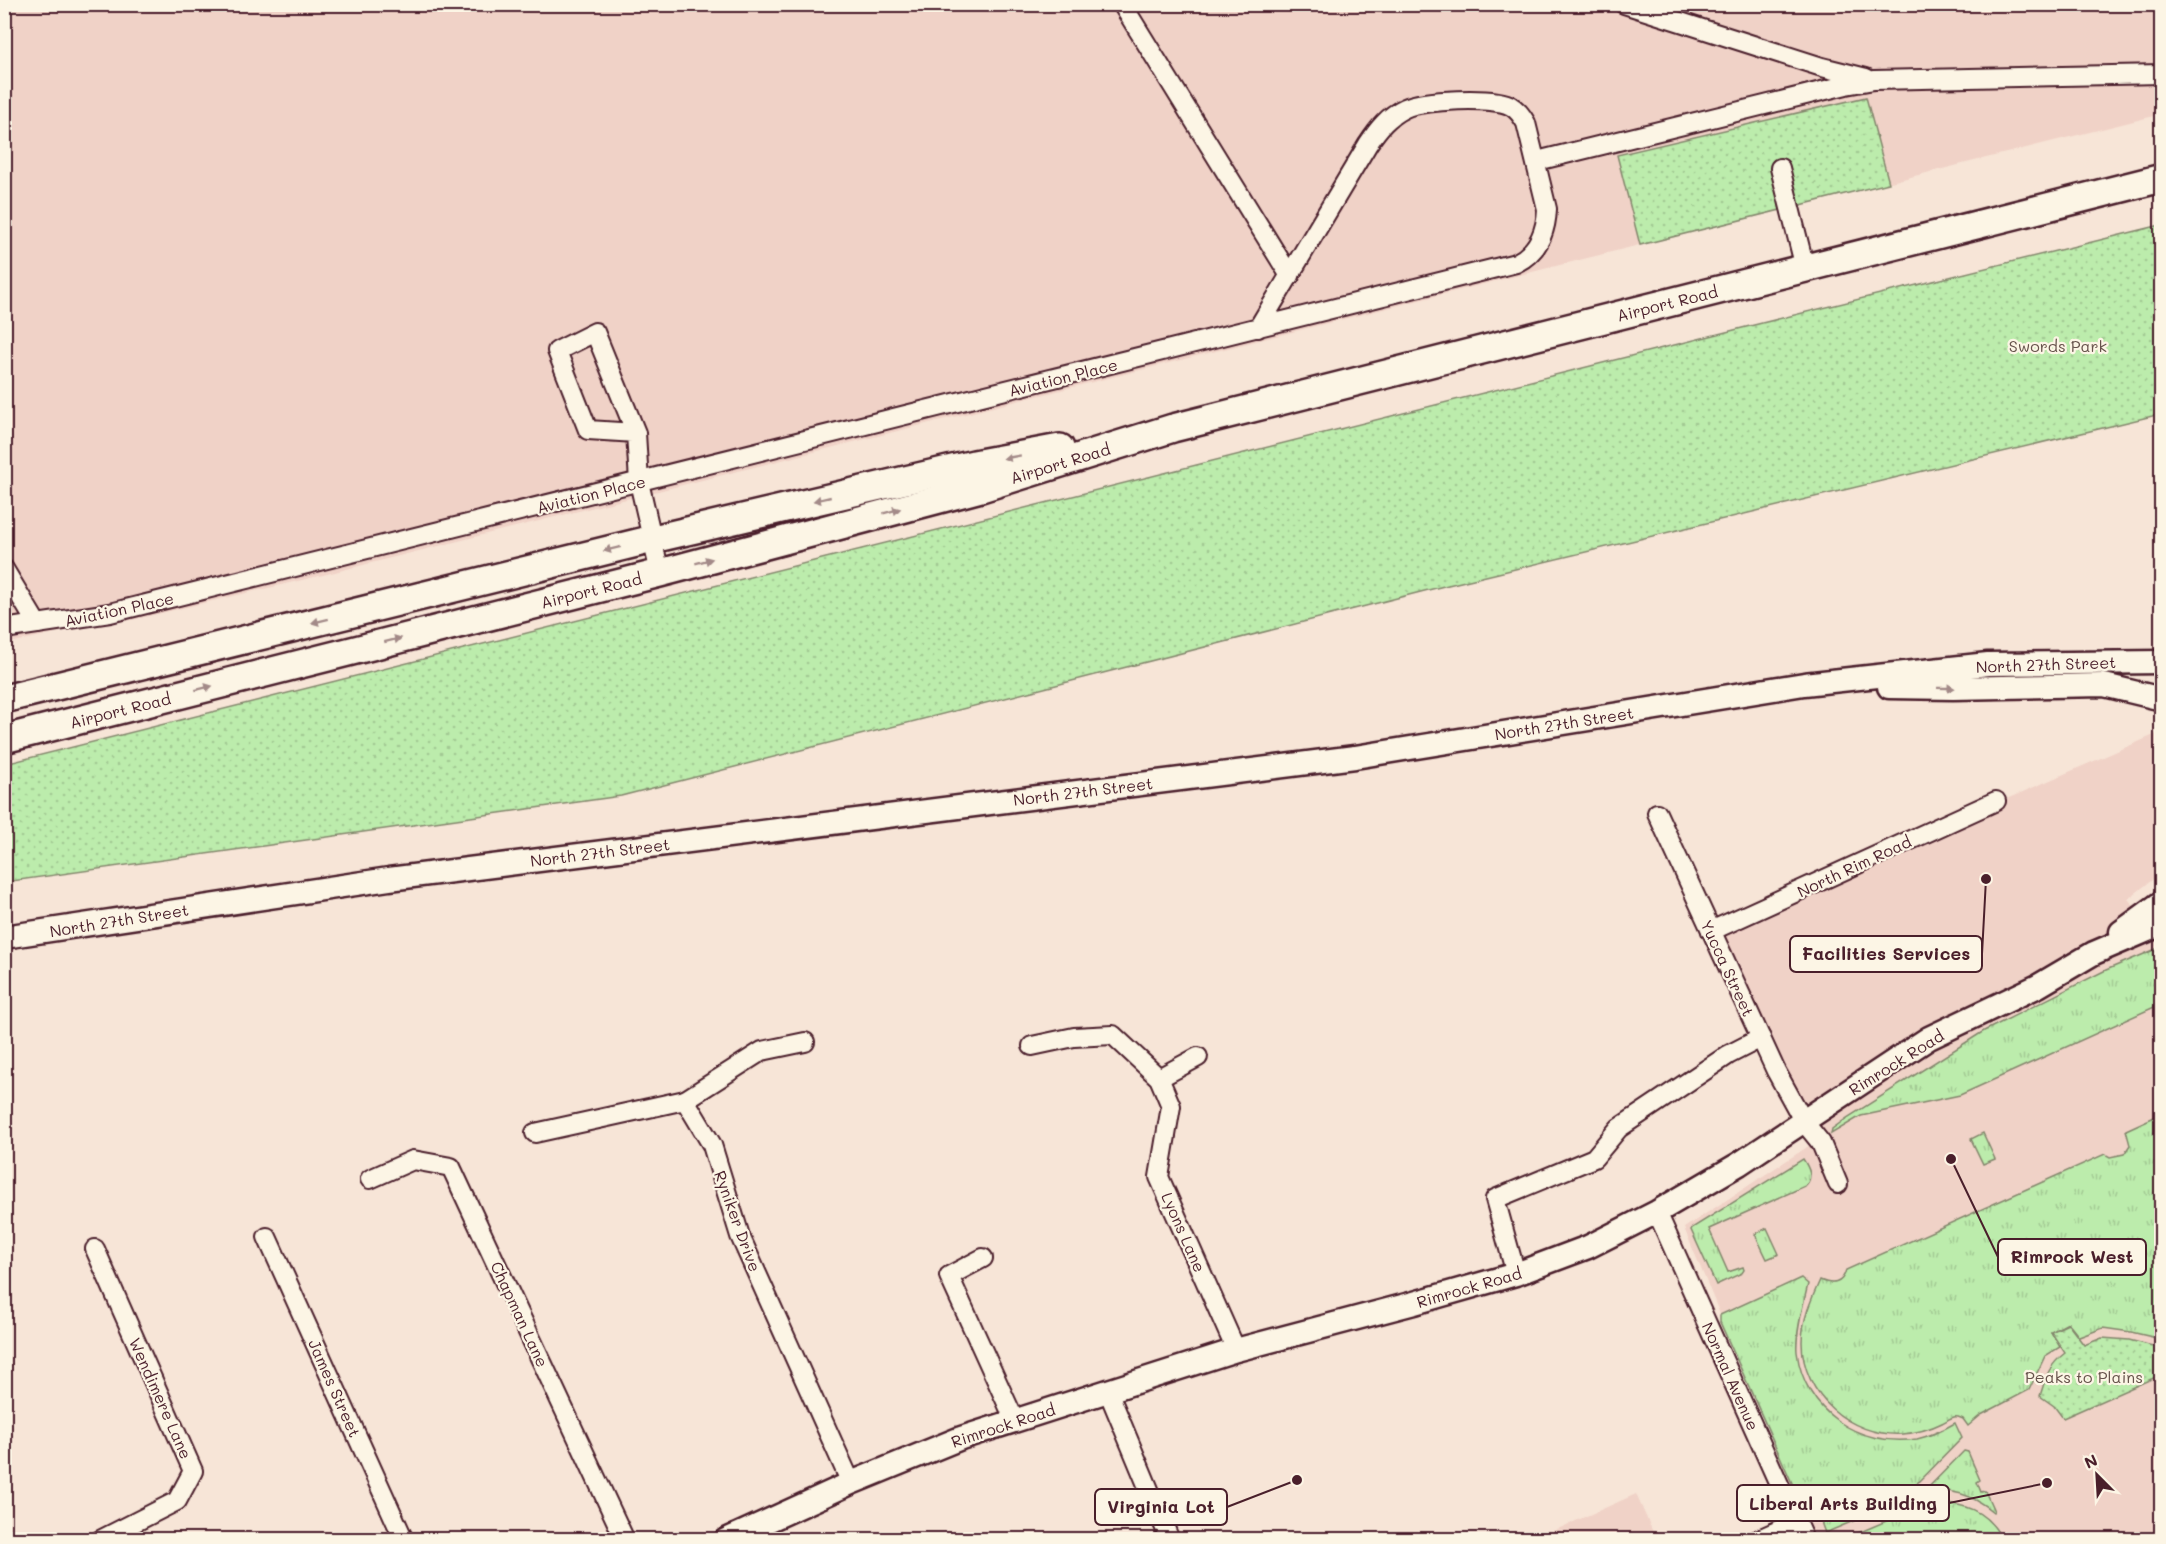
<svg xmlns="http://www.w3.org/2000/svg" width="2166" height="1544" font-family="Mali,sans-serif">
	<defs>
		<pattern id="grass-tufts" width="24" height="20" patternUnits="userSpaceOnUse" patternTransform="scale(1.5)"><rect width="24" height="20" fill="#bcecac"/><path d="M3 7l-1-3M5 7V3M7 7l1-3M15 17l-1-3M17 17v-4M19 17l1-3" fill="none" stroke="#a3ca94"/></pattern>
		<pattern id="park-dots" width="8" height="8" patternUnits="userSpaceOnUse" patternTransform="scale(1.5)"><rect width="8" height="8" fill="#bcecac"/><path d="M2 2h.1M6 6h.1" fill="none" stroke="#a3ca94" stroke-width="1.8" stroke-linecap="round"/></pattern>
	</defs>
	<rect width="100%" height="100%" fill="#f7e5d7"/>
	<filter id="ink" filterUnits="userSpaceOnUse"><feTurbulence type="fractalNoise" baseFrequency=".0167" numOctaves="2"/><feDisplacementMap in="SourceGraphic" scale="12" xChannelSelector="R" yChannelSelector="G"/><feConvolveMatrix kernelMatrix="1 2 1 2 8 2 1 2 1" color-interpolation-filters="sRGB"/></filter>
	<g filter="url(#ink)">
		<!-- built -->
		<g fill="#f0d2c7">
			<polygon points="4,5 2161,5 2162,114 323,575 136,619 69,630 5,644"/>
			<polygon points="2161,732 2161,873 2128,899 2161,936 2161,1539 1757,1539 1797,1522 1771,1436 1684,1228 1824,1136 1791,1098 1711,931 1889,850"/>
			<polygon points="1636,1494 1656,1539 1555,1539 1551,1532"/>
		</g>
		<!-- grass -->
		<g fill="url(#grass-tufts)" stroke="#83866c" stroke-width="1.5">
			<polygon points="2161,947 2161,1004 1960,1095 1861,1116 1831,1134 1832,1129 1847,1118 1984,1031 2106,970"/>
			<path d="M2161 1114V1339L2131 1332 2103 1328 2079 1337 2068 1323 2051 1332 2060 1347 2045 1356 2029 1390 1981 1415 1968 1426 1963 1419C1960 1418 1958 1416 1954 1417 1950 1418 1946 1421 1942 1423 1930 1429 1916 1433 1902 1434 1850 1437 1802 1395 1802 1342 1802 1320 1811 1300 1820 1280 1832 1285 1842 1285 1846 1270L2105 1154 2110 1157 2124 1154 2130 1145 2126 1130Z"/>
			<polygon points="1983,1133 1995,1159 1983,1164 1971,1139"/>
			<path d="M1803 1159C1809 1168 1814 1178 1805 1186L1709 1229 1728 1272 1743 1267 1744 1270 1742 1273 1716 1285 1691 1230 1692 1228Z"/>
			<polygon points="1767,1228 1779,1254 1767,1259 1755,1234"/>
			<path d="M1801 1278 1808 1284C1804 1302 1795 1334 1797 1352 1804 1411 1859 1448 1917 1439 1930 1436 1943 1430 1955 1423L1962 1438 1920 1481 1863 1517 1825 1533 1814 1503 1809 1507 1816 1518 1809 1521 1720 1322V1315Z"/>
			<path d="M1964 1451 1968 1452 1980 1480 1977 1482 1981 1492 1985 1491 1994 1511 1993 1512C1972 1494 1951 1488 1924 1492Z"/>
			<path d="M1931 1502C1963 1503 1986 1509 2002 1539H1844Z"/>
		</g>
		<!-- park -->
		<g fill="url(#park-dots)" stroke="#83866c" stroke-width="1.5">
			<polygon points="1866,97 1889,183 1640,245 1617,155"/>
			<polygon points="2161,225 2161,414 1444,586 621,796 5,882 5,764 1762,323"/>
			<path d="M2068 1324 2084 1345 2102 1338 2129 1340 2161 1348V1358L2156 1377 2063 1418 2054 1406 2040 1396C2046 1377 2048 1366 2065 1353L2051 1332Z"/>
		</g>
		<g fill="none" stroke-linecap="round" stroke-linejoin="round">
			<defs>
				<g id="minor">
					<polyline points="1122,4 1290,276"/>
					<polyline points="1624,4 1822,67 1866,78"/>
					<polyline points="1537,161 1846,85 1874,80 2162,74"/>
					<polyline points="1780,168 1805,268"/>
					<polyline points="636,433 588,430 557,351 595,332 636,433 639,482 660,573"/>
					<polyline points="4,569 37,624"/>
					<path d="M4 629 110 613 1516 263C1538 252 1546 232 1547 209L1526 123C1522 116 1518 110 1511 106 1495 96 1422 100 1405 108 1388 116 1378 129 1368 144L1258 328"/>
					<polyline points="1657,813 1776,1071 1804,1122 1821,1143 1838,1184"/>
					<polyline points="1711,931 1996,801"/>
					<polyline points="1032,1046 1074,1037 1113,1035 1159,1078 1171,1106 1159,1177 1236,1350"/>
					<polyline points="1159,1078 1198,1057"/>
					<polyline points="685,1100 762,1051 805,1042"/>
					<polyline points="535,1133 685,1100 712,1145 740,1236 851,1483"/>
					<polyline points="370,1179 413,1160 451,1167 625,1540"/>
					<polyline points="1657,1212 1804,1540"/>
					<polyline points="267,1237 404,1540"/>
					<polyline points="95,1249 193,1471 177,1501 100,1540"/>
					<polyline points="983,1258 949,1276 1015,1421"/>
					<polyline points="1516,1274 1495,1199 1594,1158 1619,1128 1728,1055 1761,1038"/>
					<polyline points="1108,1391 1170,1540"/>
					<polyline points="1757,1540 1797,1522"/>
				</g>
				<g id="major">
					<polyline points="1889,687 1953,688 2104,685 2162,699"/>
					<polyline points="2121,932 2162,902"/>
					<polyline points="4,937 389,879 1355,757 1804,684 1988,664 2162,662"/>
					<polyline points="726,1540 851,1483 961,1438 1236,1350 1414,1303 1516,1274 1588,1247 1657,1212 1739,1164 1929,1038 2038,986 2094,953 2162,924"/>
				</g>
				<g id="highway">
					<polyline points="4,699 653,539 974,464 1060,448"/>
					<polyline points="4,739 660,573 981,488 1173,428 2162,178"/>
				</g>
			</defs>
			<!-- minor casing -->
			<use href="#minor" stroke="#4a1f2b" stroke-width="22"/>
			<!-- major casing -->
			<use href="#major" stroke="#4a1f2b" stroke-width="27"/>
			<!-- highway casing -->
			<use href="#highway" stroke="#4a1f2b" stroke-width="32"/>
			<!-- minor -->
			<use href="#minor" stroke="#fcf5e5" stroke-width="18"/>
			<!-- major -->
			<use href="#major" stroke="#fcf5e5" stroke-width="22"/>
			<!-- highway -->
			<use href="#highway" stroke="#fcf5e5" stroke-width="27"/>
		</g>
		<!-- one-way arrows -->
		<defs><path id="oneway-solid" d="M-6-.8H1V-3.2L6.5 0L1 3.2V.8H-6Z" transform="scale(1.5)"/></defs>
		<g fill="#a38a88">
			<use href="#oneway-solid" transform="translate(1012 457) rotate(170)"/>
			<use href="#oneway-solid" transform="translate(822 499) rotate(167)"/>
			<use href="#oneway-solid" transform="translate(892 511) rotate(-15)"/>
			<use href="#oneway-solid" transform="translate(612 549) rotate(166)"/>
			<use href="#oneway-solid" transform="translate(704 561) rotate(-15)"/>
			<use href="#oneway-solid" transform="translate(320 621) rotate(166)"/>
			<use href="#oneway-solid" transform="translate(393 640) rotate(-14)"/>
			<use href="#oneway-solid" transform="translate(204 688) rotate(-14)"/>
			<use href="#oneway-solid" transform="translate(1946 688) rotate(1)"/>
		</g>
	</g>
	<g text-anchor="middle" dominant-baseline="central" stroke-width="4.5" stroke-linejoin="round" paint-order="stroke">
		<!-- street labels -->
		<g font-size="16" fill="#4a1f2b" stroke="#fcf5e5">
			<text transform="translate(1667 303) rotate(-14)">Airport Road</text>
			<text transform="translate(1063 377) rotate(-14)">Aviation Place</text>
			<text transform="translate(1060 463) rotate(-17)">Airport Road</text>
			<text transform="translate(591 494) rotate(-14)">Aviation Place</text>
			<text transform="translate(591 590) rotate(-14)">Airport Road</text>
			<text transform="translate(119 609) rotate(-12)">Aviation Place</text>
			<text transform="translate(2046 664) rotate(-2)">North 27th Street</text>
			<text transform="translate(120 710) rotate(-14)">Airport Road</text>
			<text transform="translate(1564 723) rotate(-9)">North 27th Street</text>
			<text transform="translate(1083 791) rotate(-7)">North 27th Street</text>
			<text transform="translate(600 852) rotate(-7)">North 27th Street</text>
			<text transform="translate(1854 866) rotate(-25)">North Rim Road</text>
			<text transform="translate(119 920) rotate(-9)">North 27th Street</text>
			<text transform="translate(1728 968) rotate(65)">Yucca Street</text>
			<text transform="translate(1896 1062) rotate(-32)">Rimrock Road</text>
			<text transform="translate(738 1221) rotate(70)">Ryniker Drive</text>
			<text transform="translate(1184 1232) rotate(66)">Lyons Lane</text>
			<text transform="translate(1469 1287) rotate(-16)">Rimrock Road</text>
			<text transform="translate(520 1314) rotate(65)">Chapman Lane</text>
			<text transform="translate(1731 1376) rotate(66)">Normal Avenue</text>
			<text transform="translate(335 1388) rotate(66)">James Street</text>
			<text transform="translate(161 1398) rotate(66)">Wendimere Lane</text>
			<text transform="translate(1003 1425) rotate(-18)">Rimrock Road</text>
		</g>
		<!-- park labels -->
		<g font-size="16" fill="#66524b" stroke="#fcf5e5">
			<text x="2058" y="345">Swords Park</text>
			<text x="2084" y="1376">Peaks to Plains</text>
		</g>
	</g>
	<!-- callouts -->
	<path fill="none" stroke="#4a1f2b" stroke-width="2" d="M1986 879L1982 954M1951 1159L1998 1257M2047 1483L1949 1503M1297 1480L1227 1507"/>
	<g fill="#4a1f2b" stroke="#fcf5e5" stroke-width="2">
		<circle cx="1986" cy="879" r="6"/>
		<circle cx="1951" cy="1159" r="6"/>
		<circle cx="2047" cy="1483" r="6"/>
		<circle cx="1297" cy="1480" r="6"/>
	</g>
	<g fill="#fcf5e5" stroke="#4a1f2b" stroke-width="2">
		<rect x="1790" y="936" width="192" height="36" rx="6"/>
		<rect x="1998" y="1239" width="148" height="36" rx="6"/>
		<rect x="1737" y="1485" width="212" height="36" rx="6"/>
		<rect x="1095" y="1489" width="132" height="36" rx="6"/>
	</g>
	<g font-size="18" text-anchor="middle" font-weight="bold" fill="#4a1f2b">
		<text x="1886" y="960">Facilities Services</text>
		<text x="2072" y="1263">Rimrock West</text>
		<text x="1843" y="1510">Liberal Arts Building</text>
		<text x="1161" y="1513">Virginia Lot</text>
	</g>
	<!-- margin -->
	<rect width="2166" height="1544" fill="none" stroke="#fcf5e5" stroke-width="24"/>
	<rect x="12" y="12" width="2142" height="1520" fill="none" stroke="#4a1f2b" stroke-width="2" filter="url(#ink)"/>
	<!-- north arrow -->
	<g transform="translate(2097 1475) rotate(336)" stroke="#fcf5e5" stroke-width="4.5" paint-order="stroke">
	<path d="M0-4.5L10 22L0 15L-10 22Z" fill="#4a1f2b"/>
	<text y="-9" font-size="16" font-weight="bold" text-anchor="middle" fill="#4a1f2b">N</text>
	</g>
</svg>
